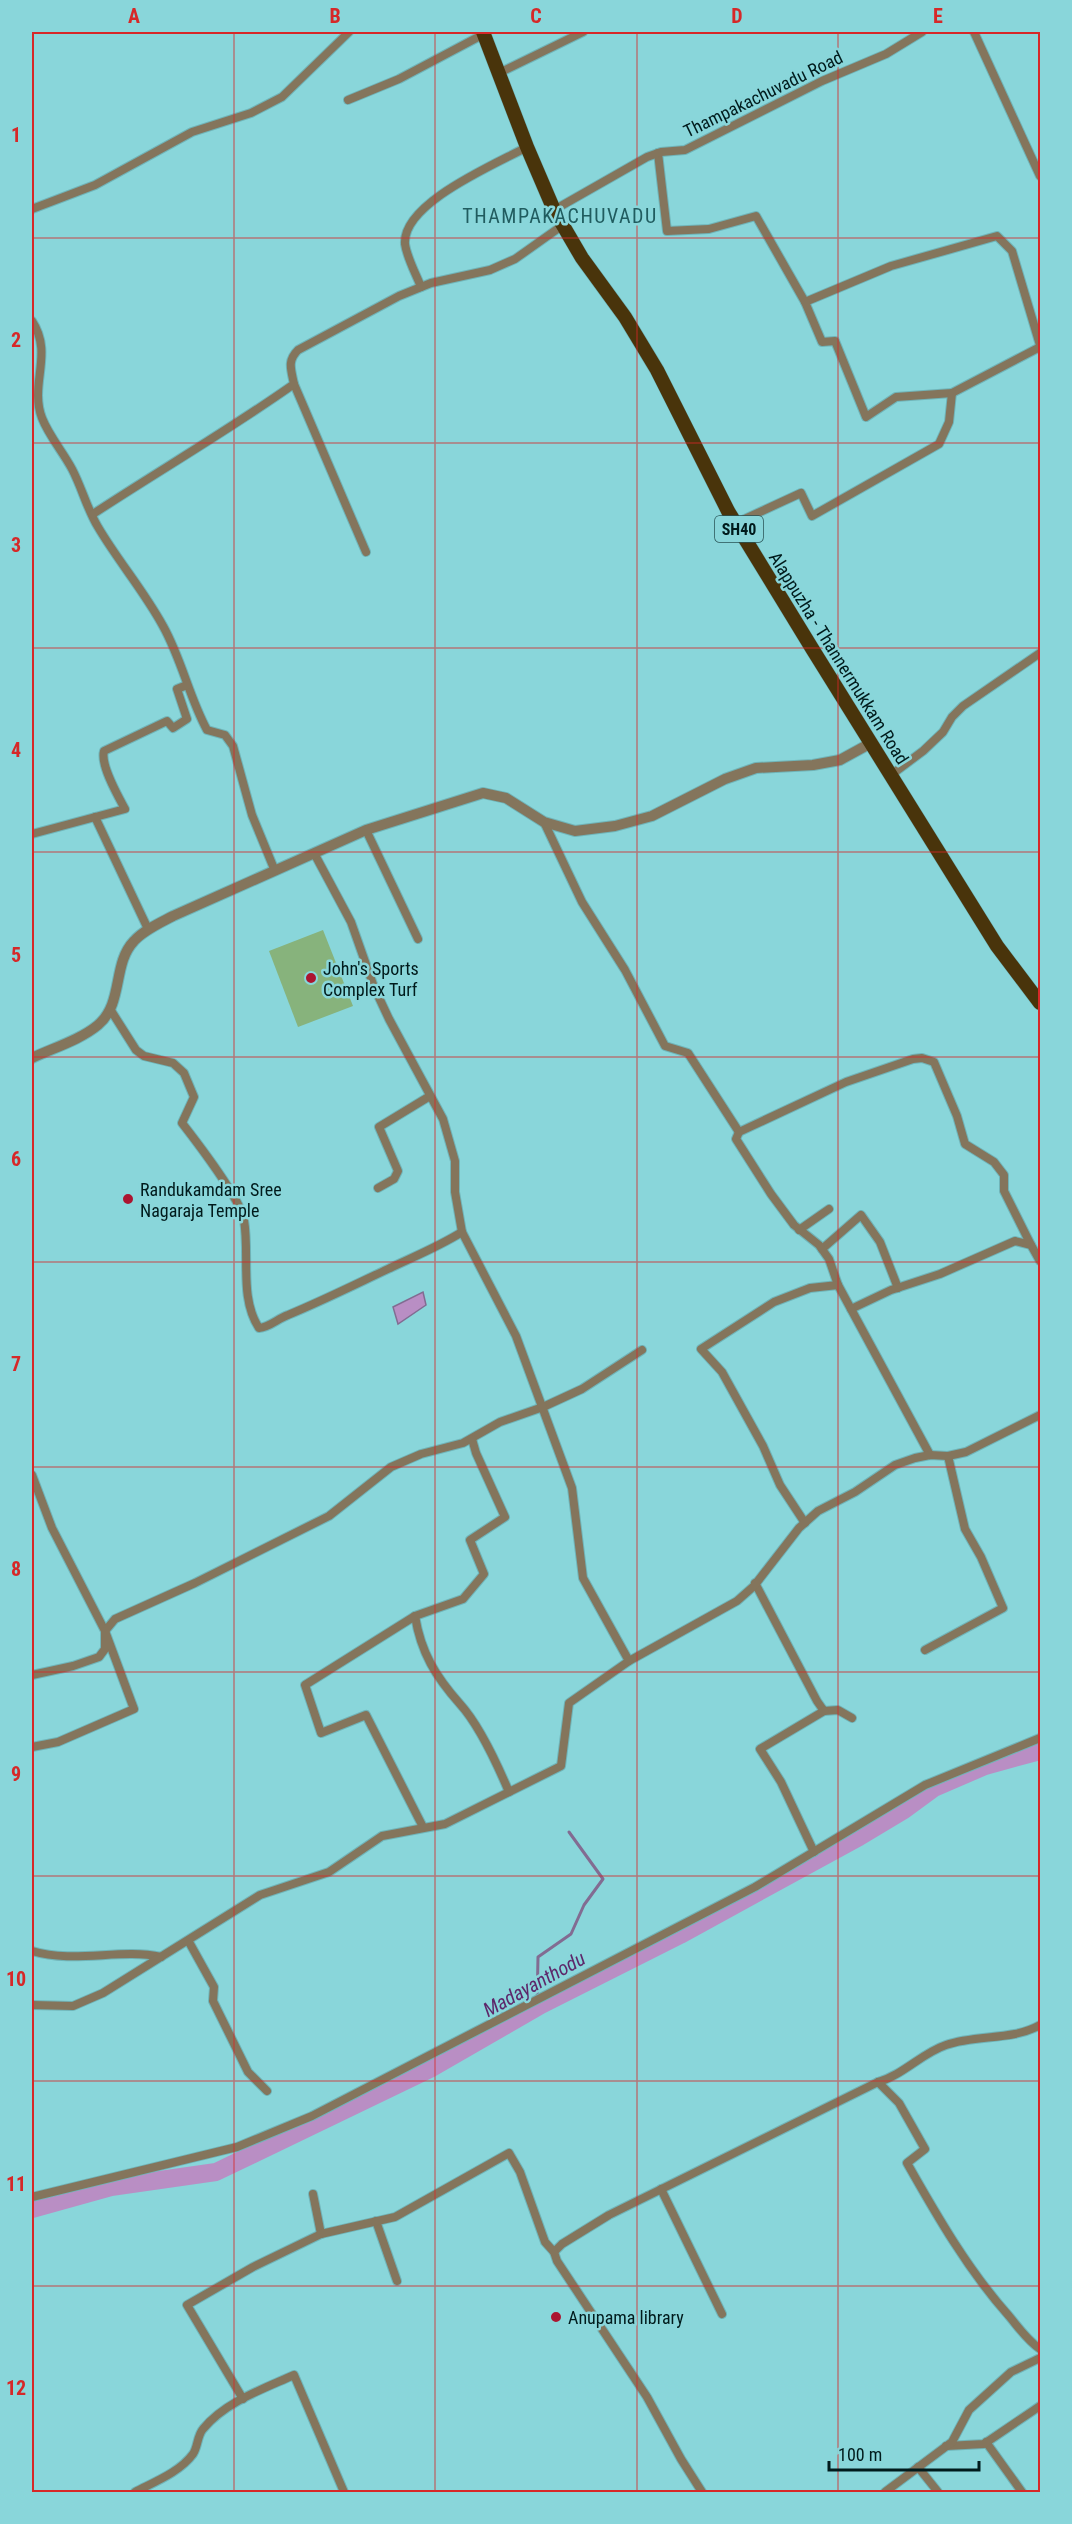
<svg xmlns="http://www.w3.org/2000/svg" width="1072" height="2524" font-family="'Roboto Condensed',sans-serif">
	<rect width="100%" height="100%" fill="#89d6da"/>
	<!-- green -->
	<polygon fill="#87b37c" points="323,930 353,1006 298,1027 269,951"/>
	<!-- water -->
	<polygon fill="#b98ec4" stroke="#826c92" stroke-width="1.5" points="423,1292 426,1305 398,1324 393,1307"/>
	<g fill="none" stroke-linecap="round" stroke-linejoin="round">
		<!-- stream -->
		<polyline stroke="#826c92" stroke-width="3" points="537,2007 538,1957 571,1934 584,1905 603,1879 569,1832"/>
		<!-- river -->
		<polyline stroke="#b98ec4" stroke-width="18" points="32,2209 111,2187 216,2172 430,2069 541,2005 680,1935 859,1837 904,1810 934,1788 985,1766 1040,1751"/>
		<defs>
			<g id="minor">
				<polyline points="974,32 1040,176"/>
				<polyline points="499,73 583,32"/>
				<polyline points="348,100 399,79 484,34"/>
				<polyline points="658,153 667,231 709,229 756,216 805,302 891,266 997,236 1012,251 1040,345"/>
				<polyline points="32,209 95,185 192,132 251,113 282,97 349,32"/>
				<polyline points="554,210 647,157 661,152 685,150 822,81 886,54 922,32"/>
				<path d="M421 287C416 274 407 258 405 244 402 203 496 164 527 147"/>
				<polyline points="805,302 822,342 835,341 866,417 896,397 952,393 1040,347"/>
				<path d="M32 321C54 354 29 384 42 418 49 436 63 452 72 469 82 488 87 509 98 527 118 561 144 591 163 626 182 660 189 697 207 730L225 735 233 746 252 815 275 871"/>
				<polyline points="294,384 366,552"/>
				<path d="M93 514C160 470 229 430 294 384 291 369 287 361 298 350L399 296 431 283 490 270 515 259 563 225"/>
				<polyline points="736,523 801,493 812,516 939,444 949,422 952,393"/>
				<polyline points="891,775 923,751 943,732 952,717 963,706 1040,653"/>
				<polyline points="95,817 148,929"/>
				<polyline points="544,822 582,902 625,970 665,1046 688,1053 739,1132"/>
				<polyline points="366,830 418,939"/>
				<path d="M32 834 125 809C118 796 100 765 104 751L167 721 173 728 187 719 177 689 187 685"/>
				<path d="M110 1009 136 1050 144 1056 173 1063 184 1073 194 1097 182 1123C196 1141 241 1200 244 1220 250 1255 239 1298 259 1328 270 1327 277 1319 288 1315 322 1301 354 1285 388 1269 413 1257 438 1247 462 1232"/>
				<polyline points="378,1188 394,1179 398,1171 379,1127 430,1096"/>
				<polyline points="799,1230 829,1209"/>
				<polyline points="822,1249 861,1215 880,1242 898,1288"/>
				<polyline points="851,1309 891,1290 940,1274 1015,1241 1031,1245 1040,1261"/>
				<polyline points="930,1455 838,1285 829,1259 819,1245 794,1225 771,1194 736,1139 739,1132 846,1082 913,1059 922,1058 934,1062 957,1116 965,1144 994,1162 1004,1175 1004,1191 1031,1245"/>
				<polyline points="32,1475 52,1528 105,1631 134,1709 58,1742 32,1747"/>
				<polyline points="805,1523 780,1485 763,1446 722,1372 701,1349 774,1302 810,1288 838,1285"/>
				<polyline points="755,1583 817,1701 824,1711 838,1710 852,1718"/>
				<path d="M415 1616C421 1653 436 1677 460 1704 479 1725 498 1766 509 1792"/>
				<polyline points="925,1650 1003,1608 981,1557 965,1529 948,1456"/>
				<polyline points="629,1661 737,1601 754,1586 799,1528 818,1511 855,1492 895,1465 915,1458 930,1455 948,1456 966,1452 1040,1415"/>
				<polyline points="32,1675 73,1666 99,1657 105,1649 105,1631 115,1619 195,1583 329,1516 391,1467 421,1454 463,1443 500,1422 543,1407 582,1389 642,1350"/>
				<polyline points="423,1827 366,1715 321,1733 305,1685 415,1616 463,1599 484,1574 470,1540 505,1517 476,1453 472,1439"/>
				<polyline points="814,1852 781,1782 760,1749 824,1711"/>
				<polyline points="189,1942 214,1987 213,2001 248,2072 267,2091"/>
				<path d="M32 1951C75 1964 120 1948 161 1957"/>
				<polyline points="32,2005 73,2006 103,1993 260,1895 329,1872 382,1836 445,1824 561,1766 569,1703 629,1661 583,1578 572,1488 516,1336 462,1232 455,1192 455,1161 443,1119 389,1019 374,987 351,922 314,853"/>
				<path d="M878 2082 899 2103 925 2149 907 2163C937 2216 968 2270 1009 2316 1019 2328 1027 2340 1040 2349"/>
				<polyline points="661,2189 722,2314"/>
				<polyline points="313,2194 321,2234"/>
				<polyline points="32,2197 237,2147 312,2116 755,1887 925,1785 1040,1738"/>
				<polyline points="376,2221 397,2281"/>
				<path d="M554 2252 562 2244 609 2215 878 2082C903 2075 922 2053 946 2045 977 2034 1012 2041 1040 2025"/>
				<polyline points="243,2399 187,2305 253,2267 321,2234 395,2217 509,2153 520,2172 545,2242 554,2252 557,2261 647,2397 681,2459 702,2492"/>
				<polyline points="986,2442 1022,2492"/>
				<polyline points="946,2446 984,2444 1040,2406"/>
				<polyline points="918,2467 938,2492"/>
				<path d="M135 2492C154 2482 180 2472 193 2454 198 2447 197 2436 203 2429 225 2402 263 2389 294 2375L344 2492"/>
				<polyline points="885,2492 952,2442 969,2410 1011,2372 1040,2358"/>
			</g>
			<path id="tertiary" d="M32 1058C53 1048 80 1040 98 1025 124 1003 112 964 134 941 144 930 160 923 173 916L366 830 483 793 506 798 544 822 575 831 615 826 652 816 725 779 756 768 813 765 840 760 871 743"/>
			<polyline id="primary" points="483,32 527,147 554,210 582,258 625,317 657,370 728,511 813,650 997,946 1040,1003"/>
		</defs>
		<!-- minor casing -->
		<use href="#minor" stroke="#70b4b8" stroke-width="10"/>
		<!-- tertiary casing -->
		<use href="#tertiary" stroke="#70b4b8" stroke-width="12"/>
		<!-- primary casing -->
		<use href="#primary" stroke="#70b4b8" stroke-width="15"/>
		<!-- minor -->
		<use href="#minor" stroke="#84755c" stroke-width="8"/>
		<!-- tertiary -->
		<use href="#tertiary" stroke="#84755c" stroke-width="10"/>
		<!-- primary -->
		<use href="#primary" stroke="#49340b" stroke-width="14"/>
	</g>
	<!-- grid -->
	<path fill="none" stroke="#d62828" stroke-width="1.5" stroke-opacity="0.55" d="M234 32V2492M435 32V2492M637 32V2492M838 32V2492M32 238H1040M32 443H1040M32 648H1040M32 852H1040M32 1057H1040M32 1262H1040M32 1467H1040M32 1672H1040M32 1876H1040M32 2081H1040M32 2286H1040"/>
	<!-- markers -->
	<g fill="#ab1530" stroke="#89d6da" stroke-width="2">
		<circle cx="311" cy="978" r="6"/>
		<circle cx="128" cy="1199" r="6"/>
		<circle cx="556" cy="2317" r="6"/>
	</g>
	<g text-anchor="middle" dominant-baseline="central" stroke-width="5" stroke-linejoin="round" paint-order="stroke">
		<!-- shield labels -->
		<rect fill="#89d6da" stroke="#295355" stroke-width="1.5" x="715" y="516" width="48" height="26" rx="4.5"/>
		<g font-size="16" font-weight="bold" fill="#001b1c">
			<text x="739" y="529">SH40</text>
		</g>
		<!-- street labels -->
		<g font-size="18" fill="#001b1c" stroke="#89d6da">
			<text transform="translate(763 94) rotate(-26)">Thampakachuvadu Road</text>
			<text transform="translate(839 658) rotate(58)">Alappuzha - Thannermukkam Road</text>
		</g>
		<!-- poi labels -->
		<g font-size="18" fill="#001b1c" stroke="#89d6da" text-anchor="start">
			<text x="323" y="968">John's Sports<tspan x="323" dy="21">Complex Turf</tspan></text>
			<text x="140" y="1189">Randukamdam Sree<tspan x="140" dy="21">Nagaraja Temple</tspan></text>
			<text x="568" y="2317">Anupama library</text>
		</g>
		<!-- neighbourhood labels -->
		<g font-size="20" letter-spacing="1.5" fill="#205c5f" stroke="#89d6da">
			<text x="560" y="216">THAMPAKACHUVADU</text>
		</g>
		<!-- water labels -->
		<g font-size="20" font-style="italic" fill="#5d276a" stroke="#89d6da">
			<text transform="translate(534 1984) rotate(-29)">Madayanthodu</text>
		</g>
	</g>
	<!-- border -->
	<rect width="1072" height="2524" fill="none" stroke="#89d6da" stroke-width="66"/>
	<!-- scale -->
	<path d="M829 2461v9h150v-9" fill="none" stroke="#001b1c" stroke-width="3"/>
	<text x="838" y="2461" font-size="18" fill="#001b1c" stroke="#89d6da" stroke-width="4.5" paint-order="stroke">100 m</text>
	<rect x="33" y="33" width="1006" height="2458" fill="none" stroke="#d62828" stroke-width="2"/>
	<g font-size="20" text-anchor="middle" font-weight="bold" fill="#d62828">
		<text x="134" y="23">A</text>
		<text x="335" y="23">B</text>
		<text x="536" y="23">C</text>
		<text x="737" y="23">D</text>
		<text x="938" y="23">E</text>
		<text x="16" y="142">1</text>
		<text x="16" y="347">2</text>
		<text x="16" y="552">3</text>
		<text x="16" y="757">4</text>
		<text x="16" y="962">5</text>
		<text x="16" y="1166">6</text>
		<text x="16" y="1371">7</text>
		<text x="16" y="1576">8</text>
		<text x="16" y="1781">9</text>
		<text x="16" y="1986">10</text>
		<text x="16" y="2191">11</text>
		<text x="16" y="2395">12</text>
	</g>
</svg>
